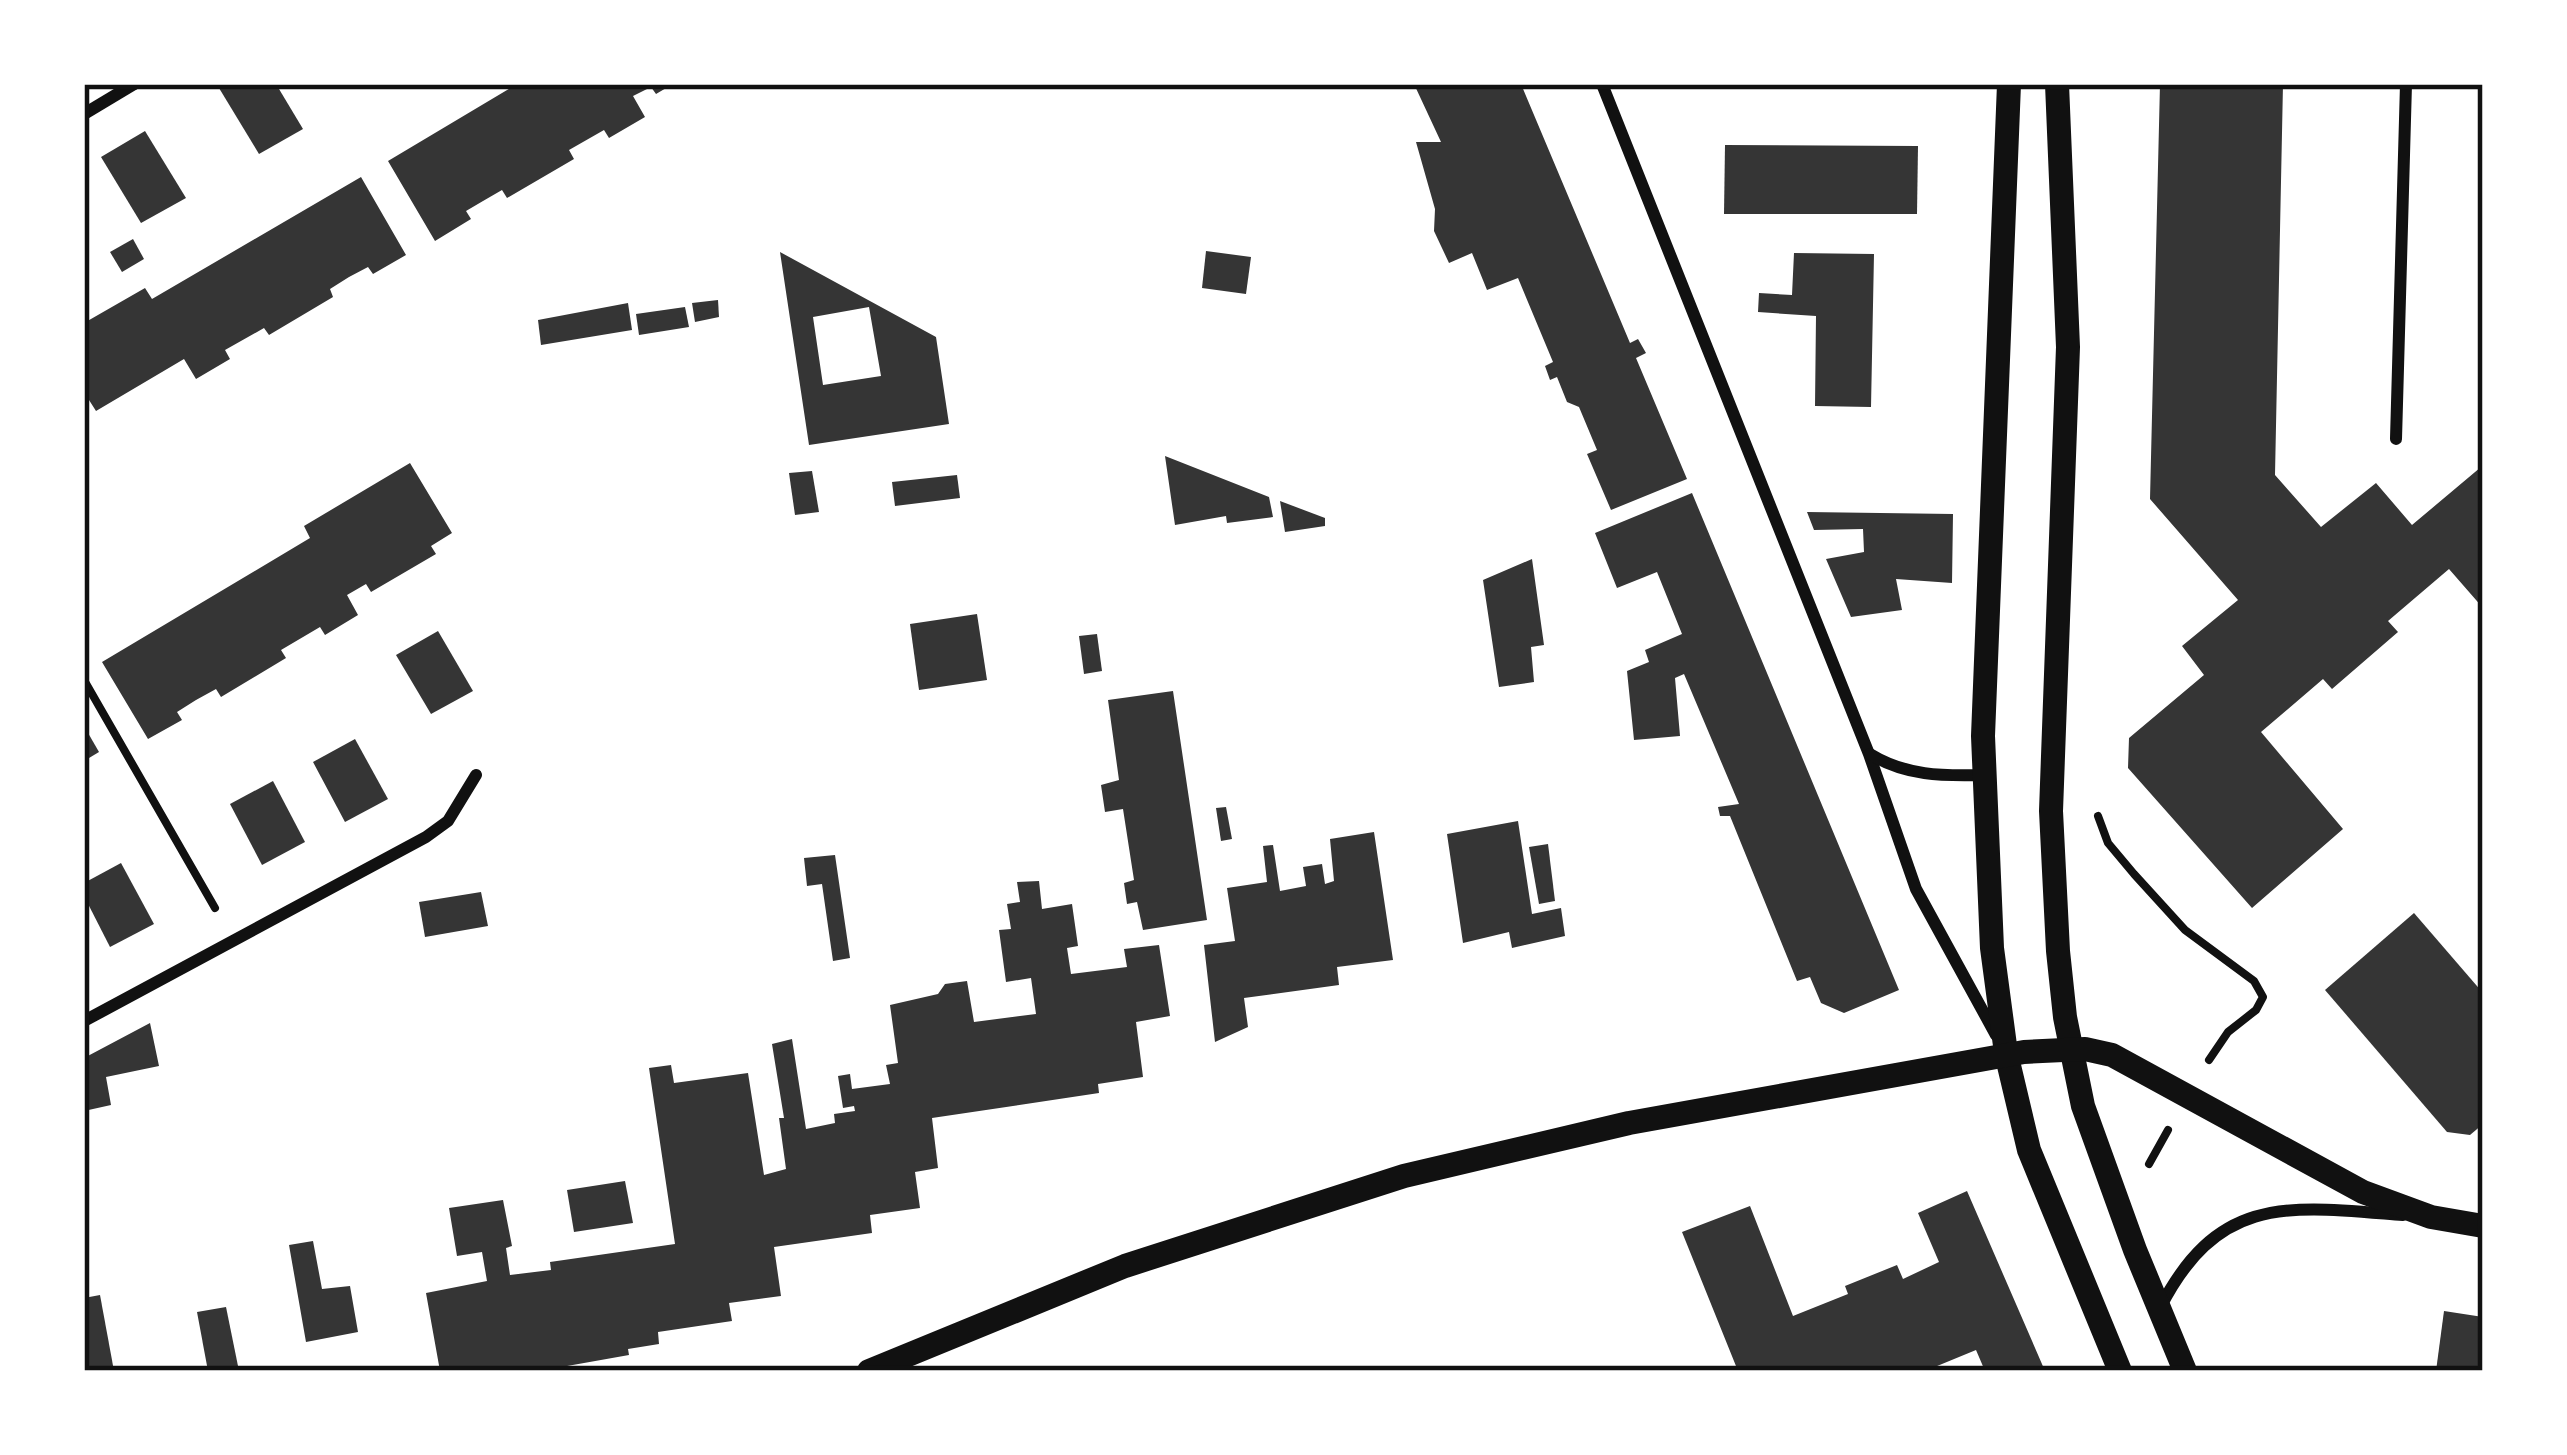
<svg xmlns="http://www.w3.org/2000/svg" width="2567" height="1455" font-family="'PT Sans Narrow',sans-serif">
	<rect width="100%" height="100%" fill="#fff"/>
	<!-- building -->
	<g fill="#353535" fill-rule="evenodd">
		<polygon points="226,84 276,84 303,129 259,154 219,88"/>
		<polygon points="517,84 673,84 656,94 651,87 633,96 645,117 609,138 604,130 569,150 574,159 507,198 502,190 483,201 466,211 471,219 435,241 388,161"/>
		<polygon points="1414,84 1521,84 1630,343 1638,339 1646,353 1636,358 1687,479 1611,510 1587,454 1597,450 1579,407 1567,402 1557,377 1550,380 1545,366 1553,362 1518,278 1487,290 1472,253 1449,263 1434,231 1435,209 1416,142 1441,142"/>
		<polygon points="2160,84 2283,84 2275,475 2321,527 2376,483 2412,525 2481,467 2483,470 2483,608 2449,569 2388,621 2398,632 2332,689 2323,679 2261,732 2343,829 2252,908 2128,768 2129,738 2204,675 2182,646 2238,600 2150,499"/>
		<polygon points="145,131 186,198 141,223 101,157"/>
		<polygon points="1725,145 1918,146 1917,214 1724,214"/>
		<polygon points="361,177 406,255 373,274 368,267 349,277 330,289 333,297 269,335 264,328 225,350 230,359 196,379 184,359 96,411 89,400 84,402 84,323 145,288 152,299"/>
		<polygon points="133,239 144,259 122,272 110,252"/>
		<polygon points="1206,251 1251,257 1246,294 1202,288"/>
		<path d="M780 252 936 337 949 424 809 445ZM869 307 881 376 823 385 813 317Z"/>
		<polygon points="1794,253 1874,254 1871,407 1815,406 1816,316 1758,312 1759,293 1792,295"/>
		<polygon points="718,300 719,317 695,322 692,303"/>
		<polygon points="628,303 632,330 541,345 538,320"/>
		<polygon points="685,307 689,327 639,335 636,314"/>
		<polygon points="1165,456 1269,497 1273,517 1227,523 1226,516 1175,525"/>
		<polygon points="410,463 452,533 431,546 436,554 371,592 366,584 347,595 358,615 325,635 320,627 281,650 286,658 221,697 216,689 196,700 177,712 182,720 148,739 102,662 310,538 304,526"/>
		<polygon points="812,471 819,512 795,515 789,473"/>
		<polygon points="957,475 960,498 895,506 892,482"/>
		<polygon points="1692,493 1899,990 1844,1013 1821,1003 1810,977 1797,981 1730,816 1720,816 1718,807 1739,804 1684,674 1675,678 1680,736 1634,740 1627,671 1649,662 1645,650 1682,634 1657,572 1617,588 1595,533"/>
		<polygon points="1280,501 1325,518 1325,526 1285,532"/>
		<polygon points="1807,512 1953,514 1952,583 1896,579 1902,610 1851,617 1826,559 1864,552 1863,529 1814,530"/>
		<polygon points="1532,559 1544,645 1531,647 1534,682 1499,687 1483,580"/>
		<polygon points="977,614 987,680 919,690 910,624"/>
		<polygon points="438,631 473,691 431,714 396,655"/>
		<polygon points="1097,634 1102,671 1084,674 1079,636"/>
		<polygon points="1173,691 1207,920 1143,930 1137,902 1127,904 1124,883 1134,880 1123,809 1105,812 1101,785 1119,780 1108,700"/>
		<polygon points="84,726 99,752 84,761"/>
		<polygon points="355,739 388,799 345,822 313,762"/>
		<polygon points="273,781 305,842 262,865 230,804"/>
		<polygon points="1226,807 1232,839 1221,841 1216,808"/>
		<polygon points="1518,821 1532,914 1561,908 1565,936 1512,948 1509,932 1463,943 1447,834"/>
		<polygon points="1374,832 1393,960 1337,967 1339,985 1244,998 1248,1027 1215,1042 1204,945 1235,941 1227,888 1267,882 1263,846 1273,845 1280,891 1306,886 1303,867 1322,864 1325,884 1334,881 1330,839"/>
		<polygon points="1548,844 1555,901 1539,904 1529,847"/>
		<polygon points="835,855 850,958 833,961 822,884 807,886 804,858"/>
		<polygon points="121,863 154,924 110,947 84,896 84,883"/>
		<polygon points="1039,881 1042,909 1072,904 1078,946 1067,948 1071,974 1127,967 1124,949 1159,945 1170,1016 1136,1022 1143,1077 1098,1084 1099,1093 932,1118 938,1168 915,1172 920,1208 870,1215 872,1233 774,1247 781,1296 729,1303 732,1321 658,1332 659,1344 628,1349 629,1355 539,1371 440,1371 426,1293 487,1281 482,1252 457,1256 449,1208 503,1200 512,1246 506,1248 510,1275 551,1270 550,1262 675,1244 649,1068 671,1065 674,1083 748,1073 764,1175 786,1169 779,1118 784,1118 772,1044 792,1039 806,1129 835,1123 834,1114 855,1111 854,1106 843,1108 838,1076 850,1074 852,1089 890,1084 886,1065 898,1063 890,1005 938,994 945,984 967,981 974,1022 1036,1014 1031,978 1006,982 999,930 1011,929 1007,904 1020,902 1017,882"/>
		<polygon points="481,892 488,926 425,937 419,902"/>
		<polygon points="2414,913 2483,993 2483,1124 2470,1135 2447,1132 2325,990"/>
		<polygon points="150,1023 159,1066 106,1077 111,1105 84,1111 84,1058"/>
		<polygon points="625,1181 633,1223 574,1232 567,1190"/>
		<polygon points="1967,1191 2045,1371 1985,1371 1976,1350 1925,1371 1738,1371 1682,1232 1750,1206 1793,1316 1848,1294 1845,1286 1897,1265 1903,1279 1939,1262 1918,1213"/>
		<polygon points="313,1241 322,1289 350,1286 358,1332 306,1342 289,1245"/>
		<polygon points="100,1295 114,1371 84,1371 84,1298"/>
		<polygon points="226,1307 239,1371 208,1371 197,1312"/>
		<polygon points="2444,1311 2483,1317 2483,1371 2436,1371"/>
	</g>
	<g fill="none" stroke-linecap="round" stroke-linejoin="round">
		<!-- path -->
		<g stroke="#111" stroke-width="8">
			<polyline points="84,680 215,908"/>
			<polyline points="2098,816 2108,843 2134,874 2185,930 2254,981 2263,997 2256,1010 2228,1032 2209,1060"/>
			<polyline points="2149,1164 2168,1130"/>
		</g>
		<!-- minor -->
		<g stroke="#111" stroke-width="12">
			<polyline points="1602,84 1869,754 1916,889 1996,1035"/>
			<polyline points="84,114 134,84"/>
			<polyline points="2396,439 2406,84"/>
			<path d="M1870 754C1906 776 1942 776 1982 775"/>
			<polyline points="84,1021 426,837 448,821 476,775"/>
			<path d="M2160 1308C2219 1193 2290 1206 2403 1215"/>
		</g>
		<!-- secondary -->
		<g stroke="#111" stroke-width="24">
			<polyline points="2009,84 1983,736 1992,948 2006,1053 2029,1150 2120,1371"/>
			<polyline points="2057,84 2068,347 2051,811 2058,951 2065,1017 2083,1106 2135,1250 2185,1371"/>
			<polyline points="869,1371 1125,1266 1404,1176 1629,1123 2024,1052 2085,1049 2112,1055 2363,1192 2431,1217 2483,1226"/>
		</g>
	</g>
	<!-- border -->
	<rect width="2567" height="1455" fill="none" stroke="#ffffff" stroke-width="174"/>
	<rect x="87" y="87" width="2393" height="1281" fill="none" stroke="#111" stroke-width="4.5"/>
</svg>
